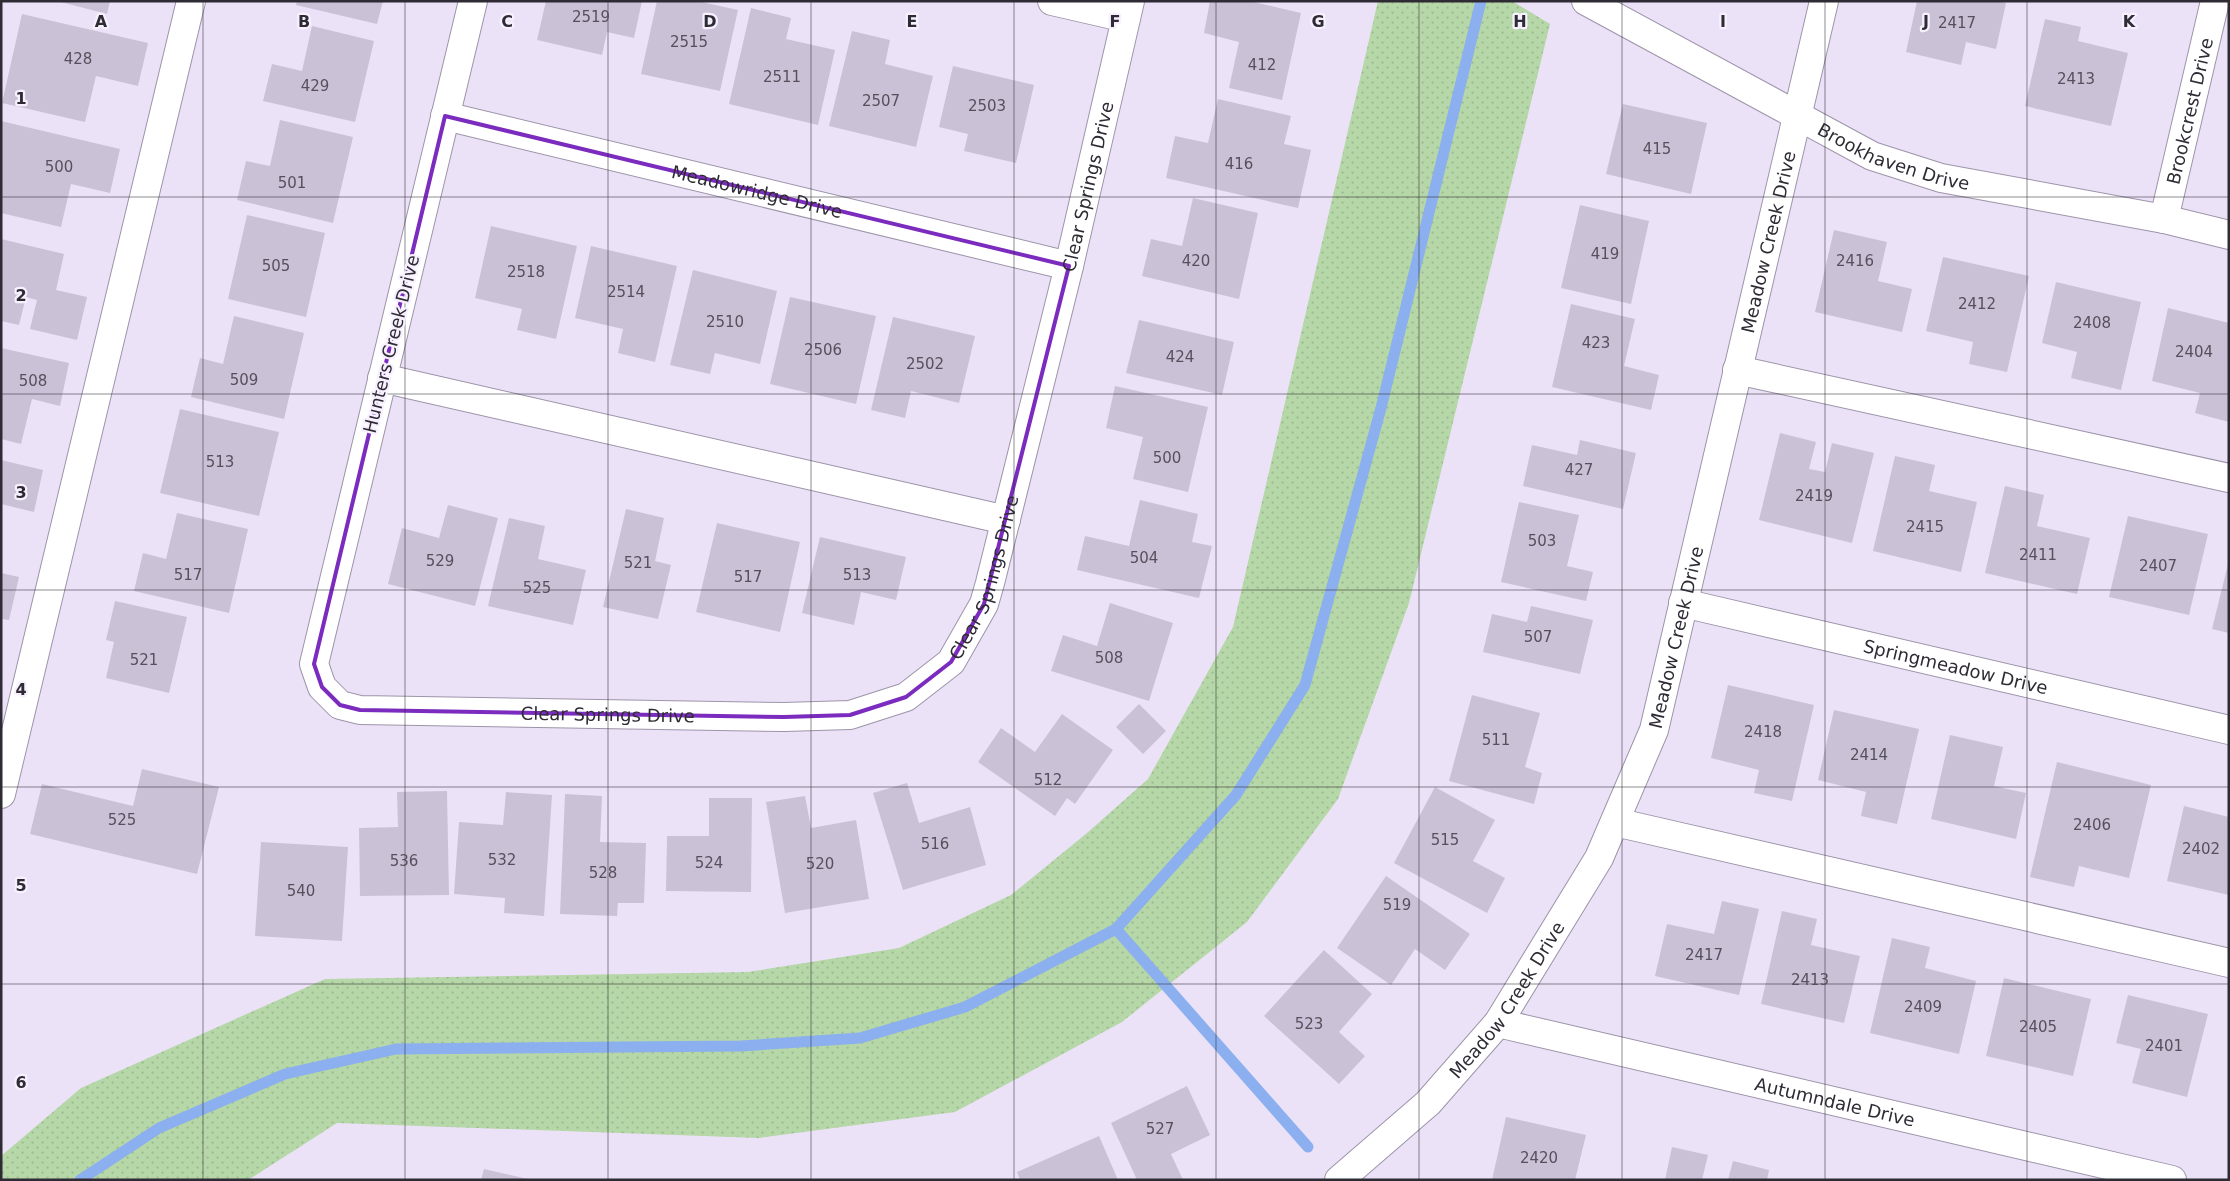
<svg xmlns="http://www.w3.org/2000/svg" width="2230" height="1181" font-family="'DejaVu Sans',sans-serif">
	<defs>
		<pattern id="grass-dots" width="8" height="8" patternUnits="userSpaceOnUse" patternTransform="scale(1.25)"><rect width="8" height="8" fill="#b6d7a7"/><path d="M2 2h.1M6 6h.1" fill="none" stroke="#9db990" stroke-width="1.8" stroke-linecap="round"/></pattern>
	</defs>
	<rect width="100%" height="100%" fill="#ece2f8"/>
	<!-- grass -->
	<polygon fill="url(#grass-dots)" points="1378,1 1512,1 1550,24 1409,603 1338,799 1247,922 1122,1022 955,1112 759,1138 337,1123 248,1180 1,1180 1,1156 81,1088 325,979 748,972 899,948 1011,895 1087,833 1148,779 1233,627"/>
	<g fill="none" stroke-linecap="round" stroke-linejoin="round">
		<!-- stream -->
		<g stroke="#8bafef" stroke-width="11">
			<polyline points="1116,929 1308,1147"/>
			<polyline points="80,1180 159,1128 285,1074 396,1049 741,1046 860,1038 965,1007 1116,929 1236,795 1305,685 1381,408 1481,1"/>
		</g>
	</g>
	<!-- building -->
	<g fill="#cbc1d7">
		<polygon points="57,1 110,1 107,14"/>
		<polygon points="297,1 383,1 377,24 296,5"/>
		<polygon points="546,1 642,1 634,38 607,32 602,55 537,40"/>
		<polygon points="657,1 697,1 738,10 720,91 641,74"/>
		<polygon points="1210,1 1249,1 1301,13 1282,100 1229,88 1239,42 1204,33"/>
		<polygon points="1917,1 1998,1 2006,3 1996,49 1966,42 1961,65 1906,52"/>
		<polygon points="751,8 791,18 786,39 835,50 818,125 729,104"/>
		<polygon points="22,14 148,43 138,86 96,76 85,122 2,103"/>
		<polygon points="2045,19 2081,27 2078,41 2128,53 2111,126 2025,106"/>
		<polygon points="312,26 374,41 355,122 263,101 272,64 302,71"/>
		<polygon points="852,31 890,40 885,64 933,76 916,147 829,126"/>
		<polygon points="953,66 1034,85 1016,163 964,151 968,134 939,127"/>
		<polygon points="1218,99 1291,116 1284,144 1311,150 1298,208 1166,178 1175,136 1208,143"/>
		<polygon points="1623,104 1707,123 1691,194 1606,174"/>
		<polygon points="280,120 353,137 333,223 237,200 246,161 270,166"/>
		<polygon points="1,121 120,149 110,193 71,184 61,227 1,213"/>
		<polygon points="1193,198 1258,213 1239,299 1142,276 1151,239 1182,246"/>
		<polygon points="1580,205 1649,221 1631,304 1561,288"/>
		<polygon points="247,215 325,233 306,317 228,299"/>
		<polygon points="491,226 577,246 556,339 517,330 522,309 475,298"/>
		<polygon points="1834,230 1887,242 1878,281 1912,289 1902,332 1815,312"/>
		<polygon points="1,239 64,254 56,290 87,297 77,340 30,329 37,300 26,297 19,325 1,321"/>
		<polygon points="591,246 677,266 655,362 618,353 623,329 575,318"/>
		<polygon points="1943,257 2029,276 2007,372 1969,364 1973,342 1926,331"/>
		<polygon points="693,270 777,291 760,364 715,353 710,374 670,365"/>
		<polygon points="2056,282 2141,302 2121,390 2071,378 2077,352 2042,343"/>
		<polygon points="790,297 876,316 856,404 770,384"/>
		<polygon points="1571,304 1635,319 1624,366 1659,375 1651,410 1552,387"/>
		<polygon points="2168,308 2229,323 2229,422 2195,413 2200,393 2152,381"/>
		<polygon points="234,316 304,333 284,419 191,397 200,358 223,364"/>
		<polygon points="893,317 975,336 959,403 911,391 905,418 871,410"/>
		<polygon points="1139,320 1234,342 1222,395 1126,373"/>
		<polygon points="1,348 69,363 60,406 32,399 21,444 1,439"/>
		<polygon points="1115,386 1208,407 1188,492 1133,479 1143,437 1106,428"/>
		<polygon points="180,409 279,432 259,516 160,493"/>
		<polygon points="1780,433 1816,442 1809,469 1825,472 1832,443 1874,453 1852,543 1759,520"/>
		<polygon points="1580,440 1636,453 1623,509 1523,486 1532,445 1577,455"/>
		<polygon points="1895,456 1935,465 1929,491 1977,502 1961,572 1873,551"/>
		<polygon points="1,460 43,470 34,512 1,504"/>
		<polygon points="2005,486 2044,495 2037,526 2090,538 2077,594 1985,573"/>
		<polygon points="1140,500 1198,514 1192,542 1212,546 1199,598 1077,570 1085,536 1129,546"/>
		<polygon points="1519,502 1579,515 1567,566 1593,572 1586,601 1501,582"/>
		<polygon points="448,505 498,518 475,606 388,584 402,528 439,538"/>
		<polygon points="626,509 664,518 655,561 671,565 658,619 603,607"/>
		<polygon points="177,513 248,529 229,613 134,591 143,553 166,559"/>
		<polygon points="2128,516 2208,534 2189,615 2109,597"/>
		<polygon points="509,518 545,526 538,559 586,570 573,625 488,606"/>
		<polygon points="717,523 800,542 780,632 696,612"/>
		<polygon points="820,537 906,557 896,600 861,592 854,625 802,613"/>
		<polygon points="2229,560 2229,633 2212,629"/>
		<polygon points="1,573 19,577 9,620 1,619"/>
		<polygon points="115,601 187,617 169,693 106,678 114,642 106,640"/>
		<polygon points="1110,603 1173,623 1149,701 1051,671 1063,635 1097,646"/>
		<polygon points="1531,606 1593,620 1580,674 1483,652 1492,614 1527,622"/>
		<polygon points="1728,685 1814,705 1792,801 1754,793 1759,770 1711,758"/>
		<polygon points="1472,695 1540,713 1525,767 1542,773 1534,804 1449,781"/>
		<polygon points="1139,704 1166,731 1143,754 1116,727"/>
		<polygon points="1834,710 1919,729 1897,824 1861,816 1866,792 1818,780"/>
		<polygon points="1062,714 1113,750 1075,804 1067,798 1055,816 978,762 1001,728 1035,752"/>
		<polygon points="1950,735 2003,747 1994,786 2026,793 2016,839 1931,819"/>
		<polygon points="2057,762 2151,785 2129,878 2079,866 2074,887 2030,877"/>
		<polygon points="142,769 219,787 197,874 30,834 42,784 133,806"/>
		<polygon points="907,783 919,823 970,807 986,865 903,890 873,793"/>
		<polygon points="1435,787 1495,820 1473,861 1505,878 1487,913 1394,863"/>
		<polygon points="447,791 449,895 360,896 359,828 398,827 397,792"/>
		<polygon points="506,792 552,795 544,916 504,913 505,898 454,894 459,822 503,825"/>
		<polygon points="565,794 602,796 600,842 646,843 644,903 618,903 617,916 560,914"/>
		<polygon points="805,796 811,828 856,820 869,899 785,913 766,802"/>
		<polygon points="709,798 752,798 751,892 666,891 667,836 709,836"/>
		<polygon points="2184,806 2229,817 2229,895 2167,881"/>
		<polygon points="261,842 348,847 342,941 255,936"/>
		<polygon points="1386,876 1470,934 1445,970 1415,949 1391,985 1337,948"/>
		<polygon points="1722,901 1759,909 1739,995 1655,976 1667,924 1714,934"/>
		<polygon points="1782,911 1817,919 1811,945 1860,956 1844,1023 1761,1004"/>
		<polygon points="1892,938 1930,947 1925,968 1976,981 1959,1054 1870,1033"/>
		<polygon points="1324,950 1372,994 1339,1032 1365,1056 1339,1084 1264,1016"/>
		<polygon points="2004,978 2091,999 2073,1076 1986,1056"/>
		<polygon points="2128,995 2208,1014 2187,1097 2132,1083 2141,1049 2116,1043"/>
		<polygon points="1187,1086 1210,1135 1171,1154 1183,1180 1137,1180 1111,1123"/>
		<polygon points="1506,1117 1586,1135 1575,1180 1492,1180"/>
		<polygon points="1099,1136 1118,1180 1020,1180 1017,1172"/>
		<polygon points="1672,1147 1708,1155 1702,1180 1665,1180"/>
		<polygon points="1733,1161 1769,1170 1767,1180 1728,1180"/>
		<polygon points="484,1169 528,1179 528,1180 481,1180"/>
	</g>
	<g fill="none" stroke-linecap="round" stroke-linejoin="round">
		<defs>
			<g id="minor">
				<path id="s1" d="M473 1 314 664 322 687 340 705 360 710 784 717 850 715 906 697 951 662 984 604 990 583 1069 266 1130 1"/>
				<polyline points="1052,1 1126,18"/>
				<path id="s2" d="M1586 1 1872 156 1941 178 2164 219 2229 235"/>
				<path id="s3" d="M445 116 1069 266"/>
				<path id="s4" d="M2164 219 2215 1"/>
				<polyline points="1737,370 2229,478"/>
				<polyline points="382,378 1006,520"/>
				<path id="s5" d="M1683 603 2229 730"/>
				<polyline points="1,794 191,1"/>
				<polyline points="1615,822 2229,963"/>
				<path id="s6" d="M1498 1023 2172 1180"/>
				<path id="s7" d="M1339 1180 1428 1103 1498 1023 1599 858 1654 730 1824 1"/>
			</g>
		</defs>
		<!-- minor casing -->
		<use href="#minor" stroke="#9d94a9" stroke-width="30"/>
		<!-- minor -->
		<use href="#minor" stroke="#fff" stroke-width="28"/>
	</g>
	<!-- marked area -->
	<path fill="none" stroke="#7b2cbf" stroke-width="4" stroke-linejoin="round" d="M445 116 1069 266 984 604 951 662 906 697 850 715 784 717 360 710 340 705 322 687 314 664Z"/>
	<!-- grid -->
	<path fill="none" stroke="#2f2b34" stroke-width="1" stroke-opacity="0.55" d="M203 1V1180M405 1V1180M608 1V1180M811 1V1180M1014 1V1180M1216 1V1180M1419 1V1180M1622 1V1180M1825 1V1180M2027 1V1180M1 197H2229M1 394H2229M1 590H2229M1 787H2229M1 984H2229"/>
	<g text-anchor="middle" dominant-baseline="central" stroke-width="4.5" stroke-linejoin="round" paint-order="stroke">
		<!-- number labels -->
		<g font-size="15" fill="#56505d">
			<text x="591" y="17">2519</text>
			<text x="1957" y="23">2417</text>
			<text x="689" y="42">2515</text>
			<text x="78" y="59">428</text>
			<text x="1262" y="65">412</text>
			<text x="782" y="77">2511</text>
			<text x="2076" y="79">2413</text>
			<text x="315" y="86">429</text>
			<text x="881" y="101">2507</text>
			<text x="987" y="106">2503</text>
			<text x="1657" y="149">415</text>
			<text x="1239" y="164">416</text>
			<text x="59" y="167">500</text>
			<text x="292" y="183">501</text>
			<text x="1605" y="254">419</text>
			<text x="1196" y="261">420</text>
			<text x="1855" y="261">2416</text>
			<text x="276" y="266">505</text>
			<text x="526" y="272">2518</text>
			<text x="626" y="292">2514</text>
			<text x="1977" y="304">2412</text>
			<text x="725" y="322">2510</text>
			<text x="2092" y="323">2408</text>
			<text x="1596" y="343">423</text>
			<text x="823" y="350">2506</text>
			<text x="2194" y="352">2404</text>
			<text x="1180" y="357">424</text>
			<text x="925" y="364">2502</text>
			<text x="244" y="380">509</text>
			<text x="33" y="381">508</text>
			<text x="1167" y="458">500</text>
			<text x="220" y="462">513</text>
			<text x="1579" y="470">427</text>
			<text x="1814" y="496">2419</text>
			<text x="1925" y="527">2415</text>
			<text x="1542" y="541">503</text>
			<text x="2038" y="555">2411</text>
			<text x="1144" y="558">504</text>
			<text x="440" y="561">529</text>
			<text x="638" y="563">521</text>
			<text x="2158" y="566">2407</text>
			<text x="188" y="575">517</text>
			<text x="857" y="575">513</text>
			<text x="748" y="577">517</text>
			<text x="537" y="588">525</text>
			<text x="1538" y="637">507</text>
			<text x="1109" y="658">508</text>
			<text x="144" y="660">521</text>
			<text x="1763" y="732">2418</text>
			<text x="1496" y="740">511</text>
			<text x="1869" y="755">2414</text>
			<text x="1048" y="780">512</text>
			<text x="122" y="820">525</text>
			<text x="2092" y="825">2406</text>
			<text x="1445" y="840">515</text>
			<text x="935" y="844">516</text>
			<text x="2201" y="849">2402</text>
			<text x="502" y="860">532</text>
			<text x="404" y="861">536</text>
			<text x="709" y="863">524</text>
			<text x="820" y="864">520</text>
			<text x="603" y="873">528</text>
			<text x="301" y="891">540</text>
			<text x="1397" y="905">519</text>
			<text x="1704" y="955">2417</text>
			<text x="1810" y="980">2413</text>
			<text x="1923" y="1007">2409</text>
			<text x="1309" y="1024">523</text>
			<text x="2038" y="1027">2405</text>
			<text x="2164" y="1046">2401</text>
			<text x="1160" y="1129">527</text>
			<text x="1539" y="1158">2420</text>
		</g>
		<!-- street labels -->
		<g font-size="18" fill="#2f2b34" stroke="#f7f1ff">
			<text stroke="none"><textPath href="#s4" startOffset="111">Brookcrest Drive</textPath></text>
			<text stroke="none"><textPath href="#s2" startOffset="346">Brookhaven Drive</textPath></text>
			<text stroke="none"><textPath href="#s1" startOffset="1855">Clear Springs Drive</textPath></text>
			<text stroke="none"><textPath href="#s3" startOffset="321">Meadowridge Drive</textPath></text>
			<text stroke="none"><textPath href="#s7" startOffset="1058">Meadow Creek Drive</textPath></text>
			<text transform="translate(391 344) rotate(-76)">Hunters Creek Drive</text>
			<text stroke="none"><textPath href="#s1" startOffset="1450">Clear Springs Drive</textPath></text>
			<text stroke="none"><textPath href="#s7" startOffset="652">Meadow Creek Drive</textPath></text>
			<text stroke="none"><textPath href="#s5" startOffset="280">Springmeadow Drive</textPath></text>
			<text stroke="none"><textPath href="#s1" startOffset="1000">Clear Springs Drive</textPath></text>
			<text stroke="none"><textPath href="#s7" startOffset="248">Meadow Creek Drive</textPath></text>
			<text stroke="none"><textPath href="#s6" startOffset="346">Autumndale Drive</textPath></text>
		</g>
	</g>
	<g font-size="16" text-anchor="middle" font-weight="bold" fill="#2f2b34" stroke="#f7f1ff" stroke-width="4.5" stroke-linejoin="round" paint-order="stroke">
		<text x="101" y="27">A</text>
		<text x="304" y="27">B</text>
		<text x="507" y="27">C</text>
		<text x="710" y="27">D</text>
		<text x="912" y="27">E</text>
		<text x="1115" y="27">F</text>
		<text x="1318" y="27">G</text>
		<text x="1520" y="27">H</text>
		<text x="1723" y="27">I</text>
		<text x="1926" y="27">J</text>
		<text x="2129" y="27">K</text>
		<text x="21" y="104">1</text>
		<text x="21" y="301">2</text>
		<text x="21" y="498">3</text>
		<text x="21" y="695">4</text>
		<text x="21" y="891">5</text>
		<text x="21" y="1088">6</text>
	</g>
	<!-- border -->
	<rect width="2230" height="1181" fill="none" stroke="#2f2b34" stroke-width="5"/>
</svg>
